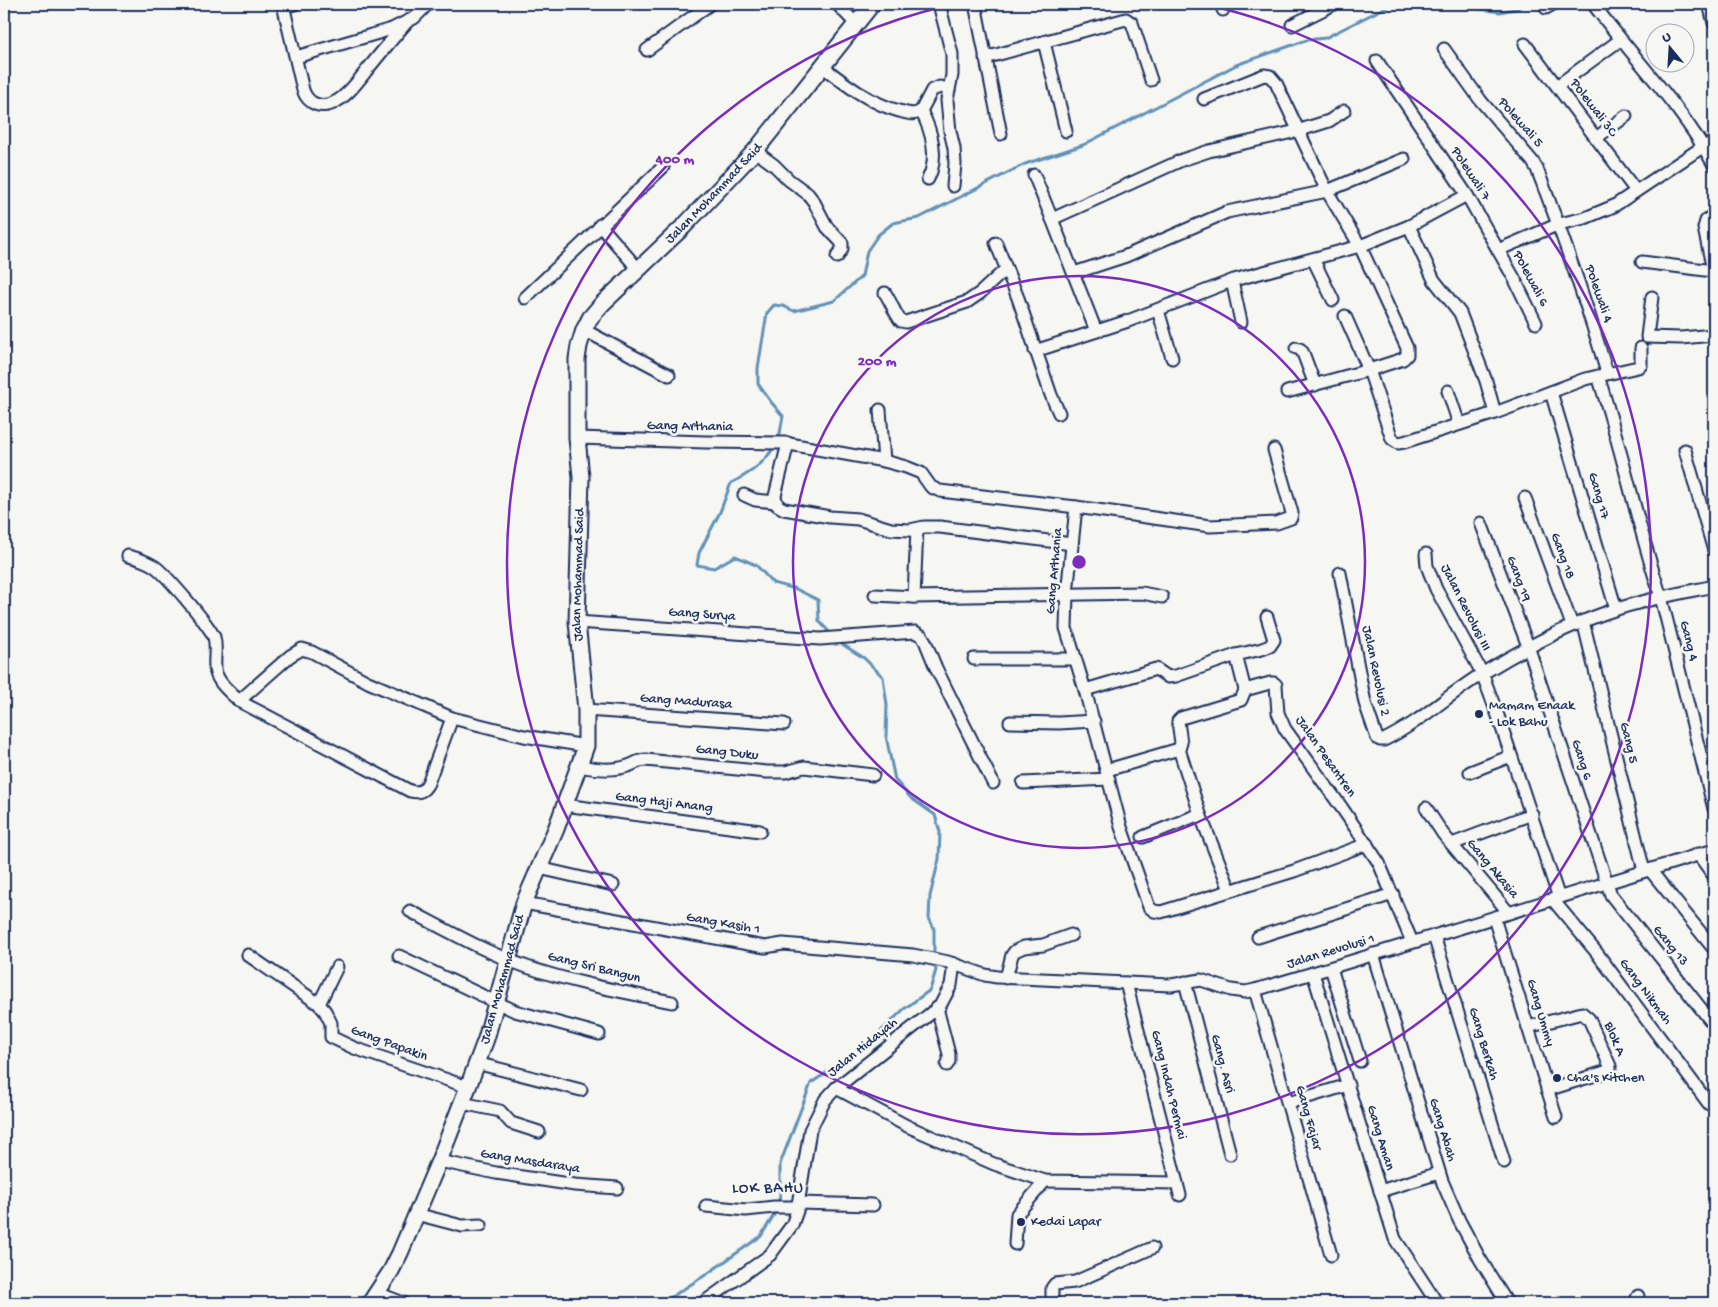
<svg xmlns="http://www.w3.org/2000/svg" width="1718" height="1307" font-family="'Gochi Hand',sans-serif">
	<rect width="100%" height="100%" fill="#f6f6f2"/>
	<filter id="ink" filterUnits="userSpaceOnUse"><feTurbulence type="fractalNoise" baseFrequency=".02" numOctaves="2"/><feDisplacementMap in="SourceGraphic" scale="10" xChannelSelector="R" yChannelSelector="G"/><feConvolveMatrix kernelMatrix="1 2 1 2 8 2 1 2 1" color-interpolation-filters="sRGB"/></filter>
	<g filter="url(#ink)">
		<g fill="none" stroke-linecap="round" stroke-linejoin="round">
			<!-- stream -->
			<g stroke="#6191b7" stroke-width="3">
				<polyline points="1449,4 1500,12 1519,8 1521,4"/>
				<polyline points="777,441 780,433 783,416 771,402 758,384 758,368 767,313 774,305 783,306 794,311 834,301 862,276 867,251 878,235 893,223 919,218 1025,164 1083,145 1236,65 1307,40 1325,38 1392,4"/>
				<path d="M774 446C766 463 747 475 731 483L720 512 699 553 697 565 714 568 735 556 756 565 773 583 796 589 818 600 819 621 831 634"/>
				<polyline points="837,641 864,658 883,677 887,705 886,736 895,780 911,798 935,815 940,832 939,859 930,896 929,918 934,929 934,957"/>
				<polyline points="778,1204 780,1195 780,1164 811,1083 847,1059 878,1034 904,1009 930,990 936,970 934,963"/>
				<polyline points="662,1303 707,1274 761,1236 777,1210"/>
			</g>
			<defs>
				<g id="street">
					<path d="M294 4 287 6 284 9 303 90C308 105 323 110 337 101 349 94 358 81 367 70 380 54 393 38 407 22"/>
					<polyline points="837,4 856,24"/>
					<polyline points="939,4 952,54 952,75 947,100 950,131 954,148 955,164 953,186"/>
					<polyline points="975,4 1001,134"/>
					<polyline points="1221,4 1223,10"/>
					<path d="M1593 4C1633 57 1681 106 1714 165"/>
					<polyline points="1709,4 1714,23"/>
					<polyline points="1546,8 1553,4"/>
					<polyline points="1292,25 1334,4"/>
					<polyline points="1044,42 1066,131"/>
					<polyline points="1525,44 1636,191"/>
					<path d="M1444 49 1481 101 1533 162 1537 169C1563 236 1587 304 1607 373"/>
					<polyline points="647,50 710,4"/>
					<polyline points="296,57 392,29 414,18 428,4"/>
					<polyline points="985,58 1126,19 1132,23 1151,80"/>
					<polyline points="1377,61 1467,195 1498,250 1559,224 1585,218 1614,206 1704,146 1714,143"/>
					<path d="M822 66C846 85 870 103 899 111 907 113 914 116 921 111L932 90 940 87 949 89"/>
					<polyline points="1557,86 1620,40"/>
					<polyline points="1204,99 1264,75 1270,76 1276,83 1327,191 1360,246 1407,348 1407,355 1403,359 1369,370 1287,392"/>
					<path d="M921 111C932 131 939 158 928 179"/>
					<polyline points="1596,138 1626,116"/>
					<polyline points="755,151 774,165 789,180 808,194 814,202 827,227 842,243 842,249 837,257"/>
					<polyline points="1034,175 1052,219 1096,331"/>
					<polyline points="1714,214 1706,221 1704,228 1714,275"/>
					<polyline points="1052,219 1182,160 1209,151 1297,131 1329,121 1344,111"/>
					<polyline points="600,225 639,270"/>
					<polyline points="1409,226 1434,280 1460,313 1486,381 1495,413"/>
					<polyline points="996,243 1018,298 1051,395 1059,413"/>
					<polyline points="1498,250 1514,278 1536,323"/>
					<polyline points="1313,259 1333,300"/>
					<polyline points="1642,262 1713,271"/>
					<polyline points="1074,273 1126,256 1227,212 1327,191 1404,159"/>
					<polyline points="1232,281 1241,322"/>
					<path d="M885 293C892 303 894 313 901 321L906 322 967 302 980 293 1006 269"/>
					<polyline points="1652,297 1647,337 1681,338 1714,335"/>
					<polyline points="525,298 663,167"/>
					<polyline points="1158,310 1172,358"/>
					<polyline points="1345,316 1369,370 1392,439 1398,443 1404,442 1495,413 1585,379 1638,367 1641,365 1641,348"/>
					<polyline points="584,330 669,375"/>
					<polyline points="1296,348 1300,349 1303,353 1315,385"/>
					<polyline points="1035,351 1128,321 1234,280 1360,246 1409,226 1467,195"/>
					<path d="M1598 376C1622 449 1637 524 1661 597L1714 809"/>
					<polyline points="1448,391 1459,424"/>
					<polyline points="1551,392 1616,609"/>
					<polyline points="880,410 884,461"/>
					<polyline points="577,438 706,442 784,443 884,461 906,467 921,473 931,487 940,491 1076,507 1067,594 1066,628 1085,690 1121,827 1149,907 1154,911 1161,912 1294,871 1367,844"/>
					<polyline points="788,443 775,496 777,505 784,509 830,517 858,519 891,529 910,530 924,527 940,527 1072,544"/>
					<polyline points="1685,450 1714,551"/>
					<polyline points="744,495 755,500 776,502"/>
					<polyline points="1525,498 1572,625"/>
					<polyline points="1076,507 1210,526 1277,523 1291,518 1292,513 1274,450"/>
					<polyline points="1481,523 1528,646 1611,895 1714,1025"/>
					<polyline points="1426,554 1427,566 1436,589 1482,673 1498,716 1559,898"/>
					<path d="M128 556C137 558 146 561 154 566 165 573 209 625 214 637 217 648 214 656 215 667 215 681 230 692 239 701L290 656 302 649 312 652 368 682 452 718 524 736 586 746"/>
					<path d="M1340 573 1365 703 1377 738 1380 740H1384C1421 722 1450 693 1485 672 1526 647 1568 625 1614 610 1647 599 1681 593 1714 586"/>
					<polyline points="875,595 914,597 1142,593 1162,597"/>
					<polyline points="914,597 917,529"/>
					<polyline points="1583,621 1644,871"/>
					<polyline points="577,622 820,639 915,632 922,636 925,641 936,668 993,783"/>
					<polyline points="974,659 1075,659"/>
					<polyline points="1085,690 1156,669 1168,677 1176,676 1236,655 1262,649 1270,646 1274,640 1267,617"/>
					<polyline points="1245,690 1270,683 1274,683 1276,685 1278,713 1285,729 1342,808 1379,863 1412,942"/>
					<path d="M239 701 410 791C419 793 423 792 428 783L452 718"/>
					<polyline points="586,710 784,724"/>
					<polyline points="1010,722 1059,723 1094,721"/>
					<polyline points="1179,749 1200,814 1230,890"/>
					<path d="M580 766C594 769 613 771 628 766 635 764 638 760 646 760L767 772H785L804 767 873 775"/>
					<polyline points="1107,770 1179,749 1181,743 1178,721 1181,718 1241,700 1245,690 1236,655"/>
					<polyline points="1470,772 1511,756"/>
					<polyline points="1023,783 1109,779"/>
					<polyline points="564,805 760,831"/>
					<polyline points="1426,808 1443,834 1509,913"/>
					<polyline points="1143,837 1200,814"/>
					<polyline points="1452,844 1532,814"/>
					<polyline points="1698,854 1714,876"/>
					<polyline points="539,868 613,885"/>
					<polyline points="1650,870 1714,949"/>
					<polyline points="1553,900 1597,953 1709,1104"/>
					<polyline points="524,903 765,947 783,944 913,955 948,962 985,975 997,977 1148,984 1171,985 1201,980 1231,990 1245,992 1255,990 1313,973 1714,850"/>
					<path d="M410 911C448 931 487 953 527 967 574 983 624 992 672 1002"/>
					<polyline points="1494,918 1556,1117"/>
					<polyline points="1434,936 1504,1162"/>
					<polyline points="1258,937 1393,894"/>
					<polyline points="1373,954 1442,1181 1459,1220 1480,1259 1507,1303"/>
					<polyline points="248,955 319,1004 325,1011 331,1023 331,1037 354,1048 468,1087"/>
					<polyline points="399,956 515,1011 599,1034"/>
					<polyline points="1331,968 1360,1061"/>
					<polyline points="1313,973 1395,1239 1437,1303"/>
					<polyline points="1006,978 1012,955 1015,951 1024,947 1043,945 1071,935"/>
					<polyline points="1185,982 1230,1154"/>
					<polyline points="1126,983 1180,1195"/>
					<polyline points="1255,990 1331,1255"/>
					<polyline points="319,1004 337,967"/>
					<polyline points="937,1008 949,1054 949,1061 947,1065"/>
					<polyline points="1528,1027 1582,1013 1589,1019 1610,1066 1610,1069 1608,1071 1547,1090"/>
					<polyline points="476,1063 581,1090"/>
					<polyline points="836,1088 907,1126 994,1164 1045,1181 1177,1183"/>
					<polyline points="462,1103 500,1111 511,1123 539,1132"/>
					<polyline points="1288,1103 1348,1085"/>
					<polyline points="439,1161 496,1173 575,1185 617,1188"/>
					<polyline points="1380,1191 1439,1173"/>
					<polyline points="798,1203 873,1205"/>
					<polyline points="706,1206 746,1210 774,1207 797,1207"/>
					<polyline points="416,1214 462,1226 481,1225"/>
					<polyline points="1015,1244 1017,1214 1045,1181"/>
					<polyline points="377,1293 403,1303"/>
					<polyline points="703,1303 770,1255 792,1225 797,1211 810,1130 825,1100 836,1088 940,1006 951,985 954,964"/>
					<polyline points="1052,1303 1052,1288 1055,1284 1075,1282 1152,1248"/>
					<polyline points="1635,1303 1638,1296"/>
				</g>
				<g id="secondary">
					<path id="s1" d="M370 1303 391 1271 400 1253 439 1161 468 1087 486 1039 524 903 556 829 586 746V710L577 622 581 477 577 438V359L579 346 584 330 590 318 602 304 684 226 755 151 872 4"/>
				</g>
			</defs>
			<!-- street casing -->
			<use href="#street" stroke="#1b2f5e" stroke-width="15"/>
			<!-- secondary casing -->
			<use href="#secondary" stroke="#1b2f5e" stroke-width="19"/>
			<!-- street -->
			<use href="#street" stroke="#f6f6f2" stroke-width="11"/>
			<!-- secondary -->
			<use href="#secondary" stroke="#f6f6f2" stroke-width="15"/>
		</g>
	</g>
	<!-- distance rings -->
	<g fill="none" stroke="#7b2cbf" stroke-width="2.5">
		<circle cx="1079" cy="562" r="286"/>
		<path d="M1208 5A572 572 0 1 1 950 5"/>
	</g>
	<!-- markers -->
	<g fill="#1b2f5e" stroke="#f6f6f2" stroke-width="2">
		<circle cx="1479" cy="714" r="5"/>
		<circle cx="1557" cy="1078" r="5"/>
		<circle cx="1021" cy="1222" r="5"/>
	</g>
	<g text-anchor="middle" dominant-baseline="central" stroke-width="5" stroke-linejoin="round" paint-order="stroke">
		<!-- street labels -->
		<g font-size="14" fill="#1b2f5e" stroke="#f6f6f2">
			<text transform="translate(1593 108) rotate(53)">Polewali 3C</text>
			<text transform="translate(1520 123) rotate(49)">Polewali 5</text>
			<text transform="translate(1470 174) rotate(57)">Polewali 7</text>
			<text stroke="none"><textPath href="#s1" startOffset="1206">Jalan Mohammad Said</textPath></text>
			<text transform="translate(1530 279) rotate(62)">Polewali 6</text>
			<text transform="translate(1598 294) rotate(71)">Polewali 4</text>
			<text transform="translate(690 427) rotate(1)">Gang Arthania</text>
			<text transform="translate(1598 496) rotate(74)">Gang 17</text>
			<text transform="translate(1562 556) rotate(70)">Gang 18</text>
			<text transform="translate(1055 571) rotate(-85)">Gang Arthania</text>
			<text stroke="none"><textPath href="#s1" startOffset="771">Jalan Mohammad Said</textPath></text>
			<text transform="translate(1518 579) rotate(69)">Gang 19</text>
			<text transform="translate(1465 608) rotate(63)">Jalan Revolusi III</text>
			<text transform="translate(702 615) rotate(4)">Gang Surya</text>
			<text transform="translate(1688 641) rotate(76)">Gang 4</text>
			<text transform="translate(1375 671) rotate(78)">Jalan Revolusi 2</text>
			<text transform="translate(686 702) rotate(4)">Gang Madurasa</text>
			<text transform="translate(1628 743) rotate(76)">Gang 5</text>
			<text transform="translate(727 753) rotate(6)">Gang Duku</text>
			<text transform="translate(1325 757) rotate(55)">Jalan Pesantren</text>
			<text transform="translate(1581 760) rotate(72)">Gang 6</text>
			<text transform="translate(664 803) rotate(7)">Gang Haji Anang</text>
			<text transform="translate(1492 869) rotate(50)">Gang Akasia</text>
			<text transform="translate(723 924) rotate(10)">Gang Kasih 1</text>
			<text transform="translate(1670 946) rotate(51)">Gang 13</text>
			<text transform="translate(1331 952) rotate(-17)">Jalan Revolusi 1</text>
			<text transform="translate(594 968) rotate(14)">Gang Sri Bangun</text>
			<text stroke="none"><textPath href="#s1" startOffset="351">Jalan Mohammad Said</textPath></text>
			<text transform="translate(1645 992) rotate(53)">Gang Nikmah</text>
			<text transform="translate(1540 1013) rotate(73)">Gang Ummy</text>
			<text transform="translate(1614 1039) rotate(67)">Blok A</text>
			<text transform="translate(389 1044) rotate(20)">Gang Papakin</text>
			<text transform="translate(1483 1044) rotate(73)">Gang Berkah</text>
			<text transform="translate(863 1048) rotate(-39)">Jalan Hidayah</text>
			<text transform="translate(1222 1064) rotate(75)">Gang. Asri</text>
			<text transform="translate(1168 1085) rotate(76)">Gang Indah Permai</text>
			<text transform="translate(1308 1118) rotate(74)">Gang Fajar</text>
			<text transform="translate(1442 1130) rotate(73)">Gang Abah</text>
			<text transform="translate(1380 1138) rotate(73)">Gang Aman</text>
			<text transform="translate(530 1162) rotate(9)">Gang Masdaraya</text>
		</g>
		<!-- poi labels -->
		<g font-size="14" fill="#1b2f5e" stroke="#f6f6f2" text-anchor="start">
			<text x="1489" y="706">Mamam Enaak<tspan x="1489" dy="16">- Lok Bahu</tspan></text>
			<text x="1567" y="1078">Cha's Kitchen</text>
			<text x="1031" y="1222">Kedai Lapar</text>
		</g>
		<!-- quarter labels -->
		<g font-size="16" letter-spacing="1" fill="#1b2f5e" stroke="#f6f6f2">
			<text x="768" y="1189">LOK BAHU</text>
		</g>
	</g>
	<circle cx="1079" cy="562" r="8" fill="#7b2cbf" stroke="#f6f6f2" stroke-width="2.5"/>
	<g font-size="15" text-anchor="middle" font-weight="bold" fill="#7b2cbf" stroke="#f6f6f2" stroke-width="5" stroke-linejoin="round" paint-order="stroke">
		<text x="675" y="163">400 m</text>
		<text x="877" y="365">200 m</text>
	</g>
	<!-- margin -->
	<rect width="1718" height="1307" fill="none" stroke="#f6f6f2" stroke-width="20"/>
	<rect x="10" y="10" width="1698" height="1287" fill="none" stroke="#1b2f5e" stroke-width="2" filter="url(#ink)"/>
	<!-- north arrow -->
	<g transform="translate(1670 48) rotate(342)"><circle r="24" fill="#f6f6f2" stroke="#9ea6b7"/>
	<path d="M0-4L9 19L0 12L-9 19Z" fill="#1b2f5e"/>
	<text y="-8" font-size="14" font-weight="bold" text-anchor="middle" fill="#1b2f5e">U</text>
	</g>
</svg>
